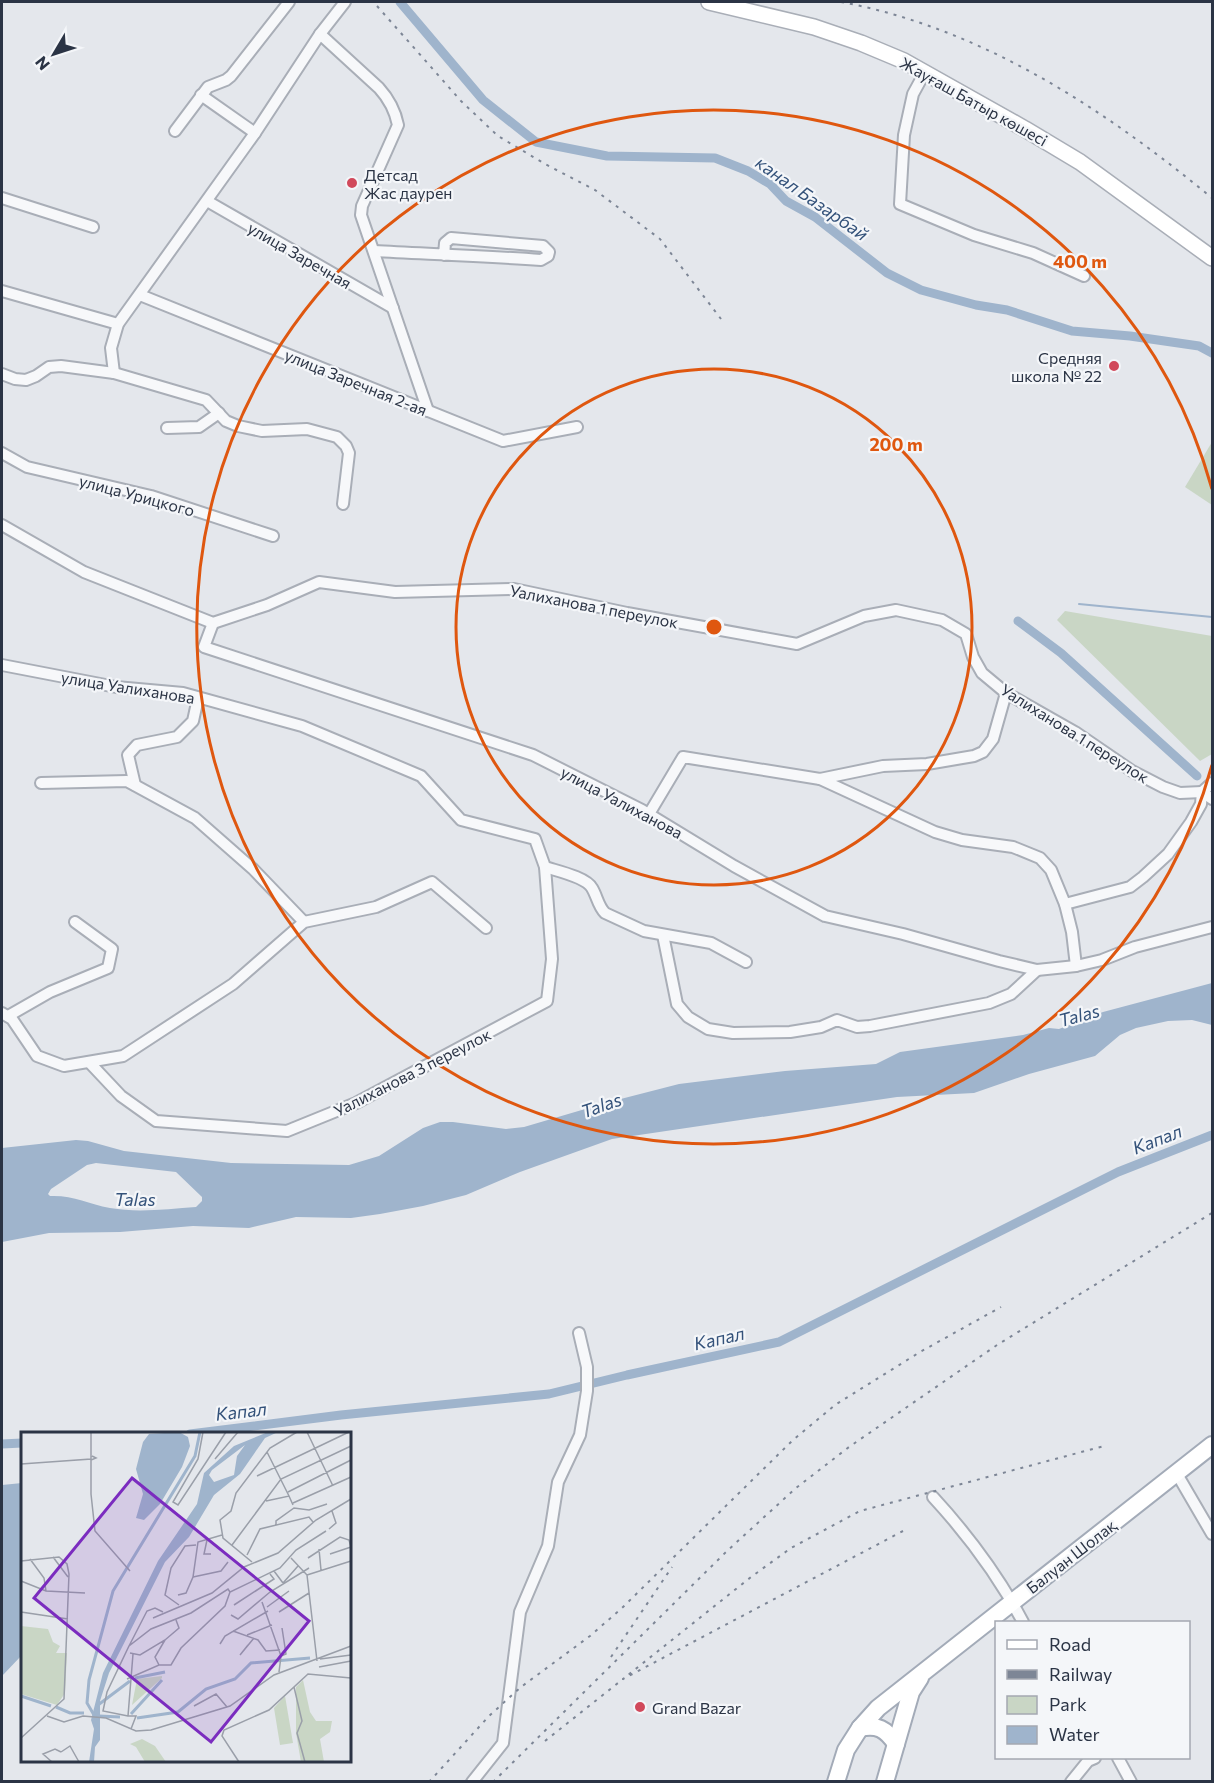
<svg xmlns="http://www.w3.org/2000/svg" width="1214" height="1783" font-family="Commissioner,sans-serif">
	<rect width="100%" height="100%" fill="#e4e7ec"/>
	<!-- green -->
	<g fill="#c9d6c5">
		<polygon points="1212,442 1212,505 1185,487"/>
		<polygon points="1065,611 1212,636 1212,754 1200,761 1057,620"/>
	</g>
	<!-- water -->
	<g fill="#9fb4cc" fill-rule="evenodd">
		<path d="M1212 983V1025L1192 1020 1168 1021 1136 1028 1120 1035 1095 1056 1029 1074 974 1093 897 1097 612 1139 520 1172 466 1195 423 1206 380 1214 351 1218 296 1217 249 1228 193 1226 120 1232 49 1233 2 1242V1148L76 1140 88 1141 124 1151 231 1163 349 1165 379 1156 423 1128 440 1122H453L506 1129 524 1127 609 1102 679 1084 785 1071 876 1064 900 1052 1023 1035 1049 1028 1059 1029 1103 1012ZM96 1163 176 1172 202 1197V1201L196 1207C168 1209 138 1213 110 1208 88 1204 73 1195 50 1196L48 1194 51 1189 87 1165Z"/>
		<polygon points="22,1483 22,1655 2,1676 2,1485"/>
	</g>
	<g fill="none" stroke-linecap="round" stroke-linejoin="round">
		<!-- stream -->
		<polyline stroke="#9fb4cc" stroke-width="2" points="1079,604 1212,617"/>
		<!-- canal -->
		<g stroke="#9fb4cc" stroke-width="9">
			<polyline points="400,2 483,100 536,142 607,156 715,158 748,171 770,184 786,201 815,217 887,273 921,290 976,305 1007,310 1072,331 1130,336 1199,346 1212,353"/>
			<polyline points="1018,621 1061,653 1197,776"/>
			<polyline points="190,1434 341,1415 549,1394 627,1375 779,1342 1118,1172 1212,1135"/>
			<polyline points="2,1444 22,1443"/>
		</g>
		<defs>
			<g id="minor">
				<path d="M320 34 379 88C389 99 395 110 398 125L362 206 361 215 428 411"/>
				<polyline points="925,72 913,94 904,135 900,204 974,235 1033,253 1084,276"/>
				<polyline points="201,95 255,133"/>
				<polyline points="175,131 208,87 226,80 231,76 289,2"/>
				<polyline points="2,198 93,227"/>
				<polyline points="207,201 393,308"/>
				<path d="M374 251C430 254 485 256 541 260L548 256 549 252 543 246 451 238 445 243 444 255"/>
				<polyline points="2,291 118,324"/>
				<polyline points="140,295 503,441 577,427"/>
				<polyline points="114,373 111,348 118,324 255,133 320,34 345,2"/>
				<polyline points="2,374 15,379 26,380 36,376 49,367 61,366 114,373 206,400 226,421 238,426 262,431 307,429 337,437 346,446 349,453 343,504"/>
				<polyline points="167,428 199,427 219,413"/>
				<polyline points="2,453 27,467 151,496 273,536"/>
				<polyline points="2,525 84,572 213,623 267,605 319,582 395,592 514,589 627,613 797,644 864,616 896,610 942,620 966,634 973,657 982,673 1006,693 1075,732 1132,771 1163,787 1180,793 1202,792 1212,799"/>
				<polyline points="213,623 204,647 533,755 642,810 734,866 825,916 903,934 999,961 1037,970 1076,966 1102,960 1135,947 1212,927"/>
				<path d="M2 665 116 687 183 693 302 726 421 776 461 820 535 839 545 867C557 871 586 877 592 888 597 896 598 906 605 913L644 931 711 943 746 962"/>
				<polyline points="820,779 883,766 927,764 974,756 983,752 993,739 1006,693"/>
				<polyline points="41,783 127,781 195,818 253,869 304,922"/>
				<polyline points="135,785 128,755 137,745 177,737 193,721 198,698"/>
				<polyline points="649,814 683,757 820,779 935,832 962,840 1013,847 1040,858 1051,870 1065,904 1072,932 1076,966"/>
				<polyline points="1065,904 1130,887 1143,877 1168,854 1191,822 1201,804 1202,792 1212,783"/>
				<polyline points="663,935 677,1004 688,1017 708,1029 733,1033 790,1032 821,1027 837,1020 857,1027 870,1026 989,1003 1011,994 1037,970"/>
				<polyline points="2,1013 12,1019 37,1056 64,1066 123,1056 233,984 304,922 376,907 432,882 486,928"/>
				<polyline points="8,1016 50,992 108,968 112,949 75,922"/>
				<polyline points="89,1062 121,1096 156,1121 287,1131 356,1103 547,1001 552,959 545,867"/>
				<polyline points="1177,1474 1212,1534"/>
				<path d="M933 1497C968 1535 999 1577 1023 1622"/>
				<polyline points="1118,1758 1131,1782"/>
				<polyline points="472,1782 503,1743 520,1612 548,1546 558,1482 580,1435 587,1391 587,1367 579,1333"/>
				<polyline points="1071,1782 1088,1761 1095,1758"/>
			</g>
			<polyline id="secondary" points="709,2 814,27 861,43 904,61 1025,129 1080,162 1212,258"/>
			<g id="primary">
				<path d="M860 1728C877 1724 886 1729 896 1744"/>
				<polyline points="836,1782 846,1750 860,1728 878,1708 1212,1445"/>
				<polyline points="885,1782 911,1692 920,1678"/>
			</g>
		</defs>
		<!-- minor casing -->
		<use href="#minor" stroke="#a9aeb7" stroke-width="14"/>
		<!-- secondary casing -->
		<use href="#secondary" stroke="#a9aeb7" stroke-width="18"/>
		<!-- primary casing -->
		<use href="#primary" stroke="#a3abb8" stroke-width="20"/>
		<!-- minor -->
		<use href="#minor" stroke="#f7f8fa" stroke-width="10"/>
		<!-- secondary -->
		<use href="#secondary" stroke="#fff" stroke-width="15"/>
		<!-- primary -->
		<use href="#primary" stroke="#fff" stroke-width="16"/>
		<!-- rail -->
		<g stroke="#7d8696" stroke-width="2" stroke-dasharray="3 6" stroke-linecap="butt">
			<path d="M841 2C981 28 1103 108 1212 198"/>
			<polyline points="377,6 461,101 498,136 545,164 595,190 660,239 721,319"/>
			<polyline points="903,1531 623,1679 751,1577 791,1548 860,1511 1104,1446"/>
			<polyline points="611,1657 672,1567"/>
			<polyline points="545,1741 623,1679"/>
			<polyline points="429,1782 489,1716 521,1687 590,1636 622,1608 793,1440 835,1405 920,1352 1001,1307"/>
			<polyline points="493,1782 727,1551 796,1488 849,1447 997,1345 1212,1213"/>
		</g>
	</g>
	<!-- distance rings -->
	<g fill="none" stroke="#df570f" stroke-width="3">
		<circle cx="714" cy="627" r="258"/>
		<path d="M1212 765A517 517 0 1 1 1212 489"/>
	</g>
	<!-- markers -->
	<g fill="#d1495b" stroke="#f4f6f9" stroke-width="2">
		<circle cx="352" cy="183" r="6"/>
		<circle cx="1114" cy="366" r="6"/>
		<circle cx="640" cy="1707" r="6"/>
	</g>
	<g text-anchor="middle" dominant-baseline="central" stroke-width="4.5" stroke-linejoin="round" paint-order="stroke">
		<!-- street labels -->
		<g font-size="16" fill="#2b3445" stroke="#f4f6f9">
			<text transform="translate(974 101) rotate(29)">Жауғаш Батыр көшесі</text>
			<text transform="translate(300 255) rotate(30)">улица Заречная</text>
			<text transform="translate(356 382) rotate(22)">улица Заречная 2-ая</text>
			<text transform="translate(137 495) rotate(15)">улица Урицкого</text>
			<text transform="translate(594 606) rotate(11)">Уалиханова 1 переулок</text>
			<text transform="translate(128 687) rotate(9)">улица Уалиханова</text>
			<text transform="translate(1075 733) rotate(32)">Уалиханова 1 переулок</text>
			<text transform="translate(622 802) rotate(28)">улица Уалиханова</text>
			<text transform="translate(412 1072) rotate(-27)">Уалиханова 3 переулок</text>
			<text transform="translate(1071 1556) rotate(-38)">Балуан Шолақ</text>
		</g>
		<!-- poi labels -->
		<g font-size="16" fill="#2b3445" stroke="#f4f6f9" text-anchor="start">
			<text x="364" y="174">Детсад<tspan x="364" dy="18">Жас даурен</tspan></text>
			<text x="1102" y="357" text-anchor="end">Средняя<tspan x="1102" dy="18">школа № 22</tspan></text>
			<text x="652" y="1707">Grand Bazar</text>
		</g>
		<!-- water labels -->
		<g font-size="18" font-style="italic" fill="#34527a" stroke="#f4f6f9">
			<text transform="translate(812 198) rotate(35)">канал Базарбай</text>
			<text transform="translate(1079 1015) rotate(-15)">Talas</text>
			<text transform="translate(601 1105) rotate(-19)">Talas</text>
			<text transform="translate(1157 1139) rotate(-21)">Капал</text>
			<text x="135" y="1199">Talas</text>
			<text transform="translate(719 1338) rotate(-13)">Капал</text>
			<text transform="translate(241 1411) rotate(-6)">Капал</text>
		</g>
	</g>
	<!-- overview -->
	<g transform="translate(21 1432)">
		<rect width="330" height="330" fill="#e4e7ec"/>
		<path d="M0 194 27 197 32 210 39 214 35 221H46L44 261 36 273 0 262ZM141 244V246L111 273 116 247ZM282 248 289 280 295 289H311L309 300 299 307 303 330H280L275 301V255ZM264 264 272 311 259 313 253 276ZM121 307 134 314 145 330H124L115 315 109 312Z" fill="#c9d6c5"/>
		<path d="M158 0 167 5 169 14 161 35 139 72 123 88 115 86 122 62 115 37 122 10 128 2ZM247 0H257L244 6 219 42 193 63 168 105 144 130 88 241 79 269V308L74 315 73 330H68L73 297 70 288 82 241 137 129 176 72 183 41 213 14ZM224 13 216 24 213 43 193 50 188 43 191 38Z" fill="#9fb4cc" fill-rule="evenodd"/>
		<path fill="none" stroke="#9fb4cc" stroke-width="3" d="M114 246 144 240M0 264 30 274M77 273 109 249M35 275 49 281H63M110 282 141 248M73 283 66 271 68 248 92 159 174 24 179 0M78 284 99 285M116 286 157 280 185 257 214 247 230 231 289 226"/>
		<path fill="none" stroke="#9a9fa9" stroke-width="1.5" d="M182 0 177 27 152 70 157 73 205 0M286 0 312 54M246 20 268 64M71 24 75 26 70 28V62L74 99 109 139M194 27 217 0M0 32 70 27V0M236 44 328 0M267 60 330 28M245 69 268 64 272 73M272 71 330 45M255 94V89L273 76 288 78 306 72M308 97 315 91 311 79M186 108 183 122H190M211 113 260 47 330 14M298 117 300 138M309 122 330 115M226 123 239 97 288 85 292 90M32 125 47 145M270 126 286 143 296 229M287 126 319 105 328 108 330 115M9 127 23 146 25 159M0 129 38 125 46 132 48 142 43 267 0 306M231 130 202 106 199 88 210 79 215 61 249 16 276 0M253 139 262 151 277 134M286 143 330 129M172 145 200 139 207 130M0 149 25 159 64 161M157 163 165 161 172 145 177 110 201 103M241 170 260 224 258 240M158 173 144 163 150 136 164 114 175 113M213 173 253 147 249 142M246 175 268 159M0 180 47 187M258 180 288 161M210 183 217 187 249 160 288 136M132 186 191 161 223 135 257 121 295 88 330 67M212 199 237 208 245 219 259 218M226 203 251 193M199 212 204 204 247 179M227 213 219 223 233 206M108 214 126 179 134 176 142 180M109 221 119 223 144 208 158 196 155 188M260 224 265 222 261 196M299 227 330 223M138 233 134 225 144 208M298 235 330 229M106 247 138 233H150L160 216 204 174 209 160 259 136 275 118 305 99M273 255 281 289 276 301 284 330M173 274 195 262 206 275M26 284 43 290 62 284 85 286 115 299 130 298 209 274 253 243 330 214M107 284 82 279 86 260 108 214 130 197 170 181 207 157 209 160M110 297 115 284H107L112 222M40 320 49 314 58 330M31 330 22 322 34 317 40 320M218 330 201 304 203 298 248 278 287 242 330 246"/>
		<path fill="#7b2cbf" fill-opacity="0.15" stroke="#7b2cbf" stroke-width="3" d="M111 46 288 189 190 310 13 166Z"/>
		<rect width="330" height="330" fill="none" stroke="#2b3445" stroke-width="3"/>
	</g>
	<circle cx="714" cy="627" r="9" fill="#df570f" stroke="#f4f6f9" stroke-width="3"/>
	<g font-size="18" text-anchor="middle" font-weight="bold" fill="#df570f" stroke="#f4f6f9" stroke-width="4.5" stroke-linejoin="round" paint-order="stroke">
		<text x="1080" y="268">400 m</text>
		<text x="896" y="451">200 m</text>
	</g>
	<!-- border -->
	<rect width="1214" height="1783" fill="none" stroke="#2b3445" stroke-width="6"/>
	<!-- legend -->
	<rect x="995" y="1621" width="195" height="138" fill="#f4f6f9" stroke="#a4a8b1" stroke-width="1.5"/>
	<rect x="1007" y="1640" width="30" height="9" fill="#ffffff" stroke="#a4a8b1" stroke-width="1.5"/>
	<text x="1049" y="1651" font-size="18" fill="#2b3445">Road</text>
	<rect x="1007" y="1670" width="30" height="9" fill="#7d8696" stroke="#a4a8b1" stroke-width="1.5"/>
	<text x="1049" y="1681" font-size="18" fill="#2b3445">Railway</text>
	<rect x="1007" y="1696" width="30" height="18" fill="#c9d6c5" stroke="#a4a8b1" stroke-width="1.5"/>
	<text x="1049" y="1711" font-size="18" fill="#2b3445">Park</text>
	<rect x="1007" y="1726" width="30" height="18" fill="#9fb4cc" stroke="#a4a8b1" stroke-width="1.5"/>
	<text x="1049" y="1741" font-size="18" fill="#2b3445">Water</text>
	<!-- north arrow -->
	<g transform="translate(54 54) rotate(231)" stroke="#f4f6f9" stroke-width="4.5" paint-order="stroke">
	<path d="M0-4.5L10 22L0 15L-10 22Z" fill="#2b3445"/>
	<text y="-9" font-size="16" font-weight="bold" text-anchor="middle" fill="#2b3445">N</text>
	</g>
</svg>
